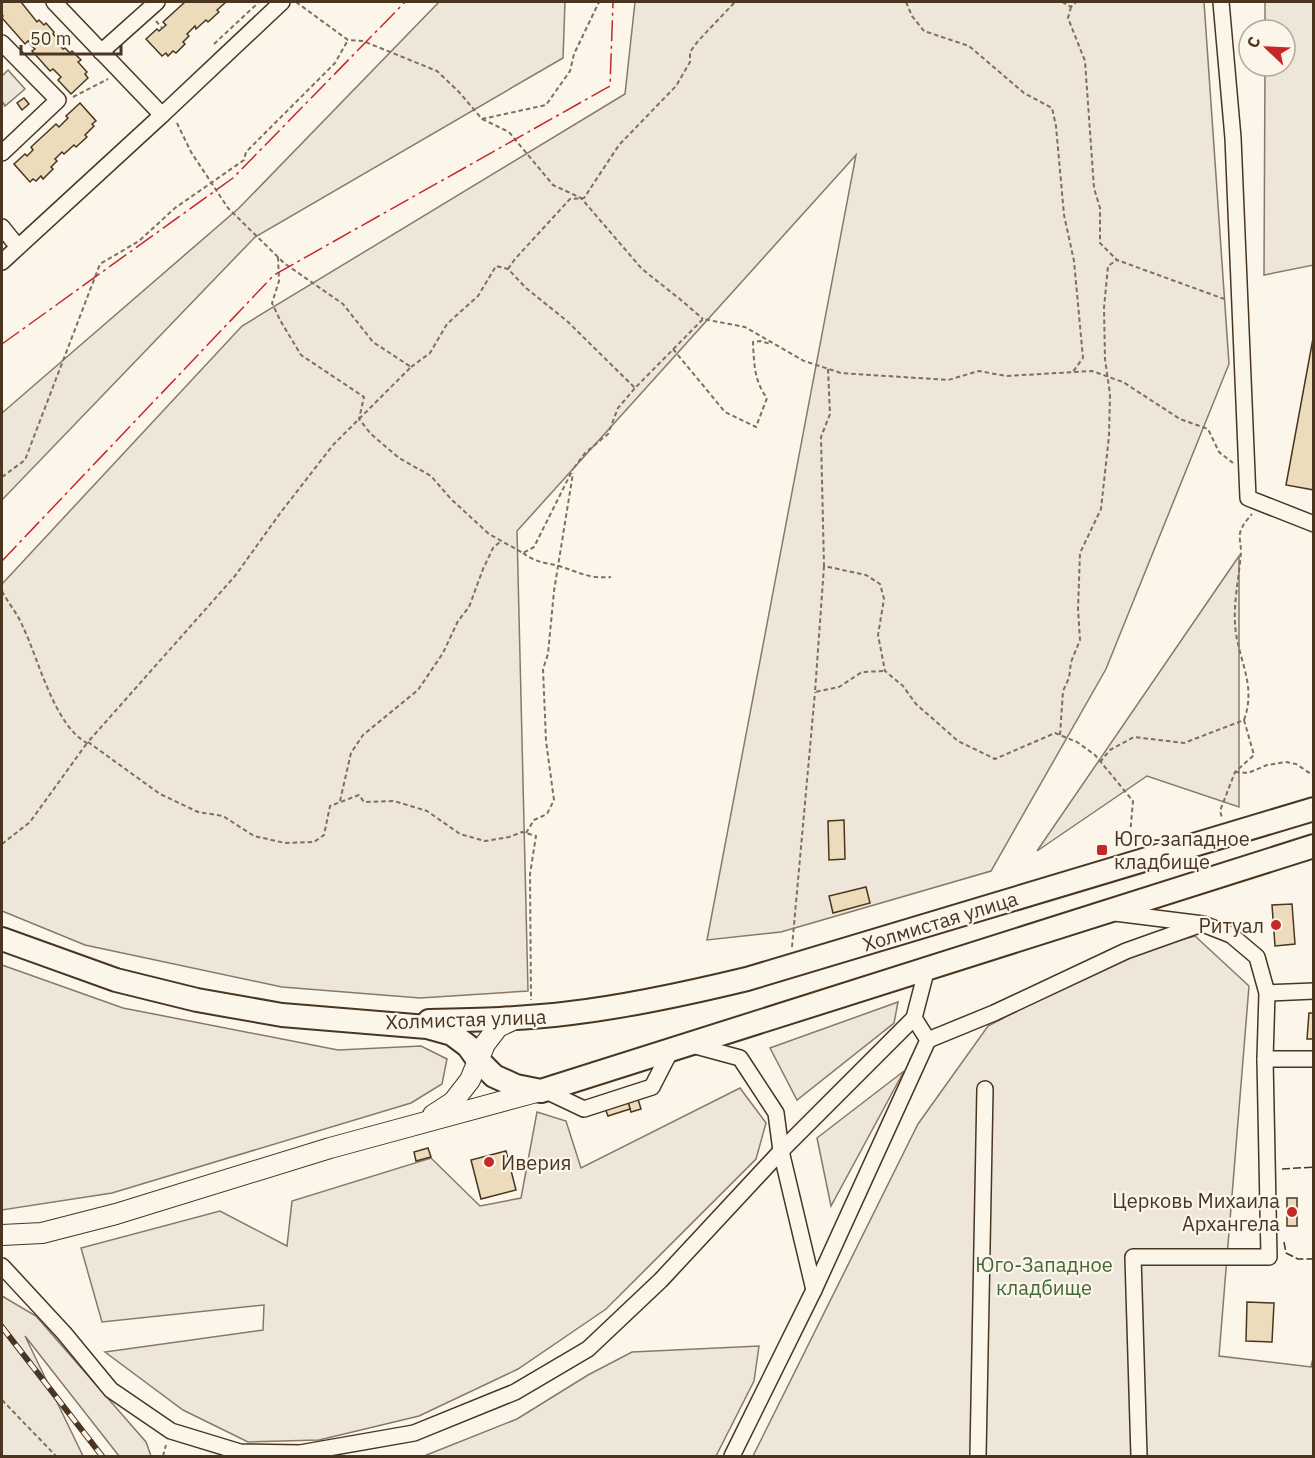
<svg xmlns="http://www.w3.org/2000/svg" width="1315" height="1458" font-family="'IBM Plex Sans',sans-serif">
	<rect width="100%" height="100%" fill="#fbf6e9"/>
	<!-- green -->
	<g fill="#ede6d9" stroke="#887966" stroke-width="1.5">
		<polygon points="439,2 565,2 563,58 255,237 2,500 2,413 239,208"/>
		<polygon points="635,2 1204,2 1229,364 1106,669 991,871 781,932 707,940 856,155 517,531 528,991 420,998 282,987 85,945 2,911 2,584 242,326 625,94"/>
		<polygon points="1265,2 1313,2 1314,265 1264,275 1265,66 1285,66 1285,30 1265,30"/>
		<polygon points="8,70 25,89 5,106 2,101 2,76"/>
		<polygon points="1239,556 1239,807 1147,776 1037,851"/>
		<polygon points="1195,936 1249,986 1219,1356 1311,1367 1313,1358 1313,1456 753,1456 918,1124 988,1026 1118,958"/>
		<polygon points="2,965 123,1008 338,1050 421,1046 447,1059 442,1084 411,1103 112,1193 2,1210"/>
		<polygon points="898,1002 894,1023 797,1100 770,1048"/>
		<polygon points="904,1071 831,1206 817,1138"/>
		<polygon points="740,1088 766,1123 756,1159 606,1309 518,1369 419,1416 319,1440 248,1442 183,1410 105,1352 263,1330 264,1305 102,1322 81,1248 220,1211 287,1246 292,1201 431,1158 480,1206 521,1198 537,1112 566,1121 581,1168"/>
		<polygon points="2,1296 36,1316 146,1442 151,1456 119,1456 25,1336 83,1456 2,1456"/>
		<polygon points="759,1346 754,1381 716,1456 424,1456 517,1419 588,1375 632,1352"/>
	</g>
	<!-- building -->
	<g fill="#ecdcbc" stroke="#4a3520" stroke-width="1.5">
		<polygon points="2,2 21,2 37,22 39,20 44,25 46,23 54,32 53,34 58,39 56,41 63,49 65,48 70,53 72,51 81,60 78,62 87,72 85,74 88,78 71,94 58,80 61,77 53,69 50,71 32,51 35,49 31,45 28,41 25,44 2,18 3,16 2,14"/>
		<polygon points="185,2 226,2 217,10 219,12 208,22 206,20 196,29 195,26 187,34 189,36 183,42 185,44 176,53 173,51 168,56 166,53 162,56 146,39 157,29 159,31 166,25 163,22"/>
		<polygon points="24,98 29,104 22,110 17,103"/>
		<polygon points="80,103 96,121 92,124 94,126 85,135 87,137 76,147 74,145 64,154 62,152 55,159 57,161 51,167 53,169 43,179 41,176 36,181 33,179 30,182 14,164 25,154 27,156 33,150 31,147 56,124 59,127 68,118 66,116"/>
		<polygon points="1314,333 1314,490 1286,485"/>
		<polygon points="844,820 845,859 829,860 828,821"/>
		<polygon points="866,887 870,903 833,913 829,896"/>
		<polygon points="1292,904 1295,944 1275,946 1272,905"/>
		<polygon points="1309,1013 1314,1013 1314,1039 1307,1039"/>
		<polygon points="637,1096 641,1109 631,1112 627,1099"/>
		<polygon points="628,1101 630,1109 608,1116 605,1108"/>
		<polygon points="428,1148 431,1157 416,1161 414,1152"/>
		<polygon points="506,1151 516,1190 481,1199 471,1160"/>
		<rect x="1287" y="1198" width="10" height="28"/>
		<polygon points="1247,1302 1274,1303 1272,1342 1246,1341"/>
	</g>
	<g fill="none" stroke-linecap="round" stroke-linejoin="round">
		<defs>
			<g id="minor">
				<polyline points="54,2 162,115 282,2"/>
				<polyline points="1221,2 1233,138 1248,498 1314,524"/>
				<polyline points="2,43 58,100 2,153"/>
				<polyline points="101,52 157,2"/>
				<polyline points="2,227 18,247"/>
				<polyline points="2,262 162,115"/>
				<polyline points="1115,913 1203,924 1231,935 1257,957 1267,993 1265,1059 1269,1257 1133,1257 1139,1456"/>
				<polyline points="1267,993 1314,991"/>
				<polyline points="928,1040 994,1013 1126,951 1199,925"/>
				<polyline points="692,1045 740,1058 776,1113 781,1151 814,1290"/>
				<polyline points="1265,1059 1314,1059"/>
				<polyline points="544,1090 584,1109 652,1087 671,1050"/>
				<polyline points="2,1266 64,1333 111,1390 171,1431 240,1452 300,1453 414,1433 515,1392 588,1349 661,1280 781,1151 914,1018"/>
				<polyline points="732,1456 814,1290 928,1040 914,1018 927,968"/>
				<polyline points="978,1456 985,1089"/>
			</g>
			<g id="major">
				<polyline points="433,1115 453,1102 470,1080 485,1044 498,1027 515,1019"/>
				<polyline points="2,1235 42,1233 116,1214 330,1148 540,1091"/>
			</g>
			<g id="highway">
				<polyline points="2,939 116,980 197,1000 282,1015 427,1027 452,1034 468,1046 478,1060 494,1076 516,1086 541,1091 1314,846"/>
				<path d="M429 1021C477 1020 524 1019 571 1013 631 1006 689 993 747 979L1314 809"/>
			</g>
		</defs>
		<!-- minor casing -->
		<use href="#minor" stroke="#4a3520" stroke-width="18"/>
		<!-- major casing -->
		<use href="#major" stroke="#4a3520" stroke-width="22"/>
		<!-- highway casing -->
		<use href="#highway" stroke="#4a3520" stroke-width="26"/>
		<!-- path -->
		<g stroke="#7f6f5c" stroke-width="2" stroke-dasharray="4.5 3" stroke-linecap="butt">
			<polyline points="296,2 348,40 363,41 437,71 459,92 482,119 546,105 570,71 574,54 599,2"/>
			<polyline points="906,2 912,16 924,31 969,46 1024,93 1052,108 1056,126 1064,215 1074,261 1083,358 1072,373"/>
			<polyline points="1062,2 1071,7 1076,2"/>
			<polyline points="1071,7 1068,18 1085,61 1094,188 1100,208 1100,243 1117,260 1227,300"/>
			<polyline points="156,21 162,28"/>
			<polyline points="214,44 259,2"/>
			<polyline points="73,97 108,79"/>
			<polyline points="482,119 509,132 553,185 581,198 642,269 681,300 703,319"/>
			<polyline points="278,257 279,281 272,303 280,320 301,355 364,397 359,419 371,434 399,458 431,476 451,499 489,534 523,553 534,547 573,469"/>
			<polyline points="508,269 515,259 570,199 584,198 619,145 676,86 690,62 690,52 698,41 735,2"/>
			<path d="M673 349 725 412 756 427 767 398C754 381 754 363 753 342L760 341 771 344"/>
			<polyline points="411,367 430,353 447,324 478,296 496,266 508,269 526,288 567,321 635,388 703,319 745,327 804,361 841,373 948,380 979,371 1006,376 1092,371 1123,382 1180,419 1208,429 1219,452 1233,463"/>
			<polyline points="828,369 830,414 821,437 824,566 866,575 880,584 884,599 878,635 885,671 903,686 916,704 958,741 995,759 1055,733 1077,742 1095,755 1133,801 1129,846"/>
			<polyline points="574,468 585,453 608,434 618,408 635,388"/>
			<polyline points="2,477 25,460 100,264 139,241 175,208 244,160 246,152 335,63 348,40"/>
			<path d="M523 553C536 563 544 562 559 566 579 572 588 579 611 577"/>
			<polyline points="824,566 815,692 839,687 862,672 884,671"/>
			<path d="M2 591C8 603 18 614 23 627 39 660 54 725 87 743L235 576 281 512 333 445 411 367 373 342 343 304 284 263 228 208 191 152 176 121"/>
			<path d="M1244 720C1255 689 1243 669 1237 639 1231 611 1239 580 1241 552 1241 545 1239 539 1240 533 1242 525 1247 520 1252 514"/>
			<polyline points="1060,735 1063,691 1069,678 1071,662 1080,640 1078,609 1080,553 1101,509 1109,436 1110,394 1105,359 1104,308 1108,266 1117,260"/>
			<polyline points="88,742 160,794 198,812 223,816 254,836 285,843 314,842 324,835 330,806 359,795 364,802 394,801 427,811 460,834 485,841 509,837 522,832 536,836 530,874 531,1000"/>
			<polyline points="1100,762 1110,750 1134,737 1184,743 1244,720 1254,755 1235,772 1220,811 1222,818"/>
			<polyline points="1235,772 1248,773 1267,765 1286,762 1296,764 1314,776"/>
			<polyline points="340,801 351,753 363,735 418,690 443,653 458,621 469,607 483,569 493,548 501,541"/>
			<polyline points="526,833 534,820 547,814 554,800 546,741 543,669 548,654 554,591 573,473"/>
			<polyline points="2,844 30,822 87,743"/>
			<polyline points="792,947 815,692"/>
			<polyline points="2,1400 56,1456"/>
			<polyline points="163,1456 166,1445"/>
		</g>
		<!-- minor -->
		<use href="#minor" stroke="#fbf6e9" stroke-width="15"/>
		<!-- major -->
		<use href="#major" stroke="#fbf6e9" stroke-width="20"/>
		<!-- highway -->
		<use href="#highway" stroke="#fbf6e9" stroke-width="22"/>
		<defs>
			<polyline id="rail" points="2,1327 102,1456"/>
		</defs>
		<!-- rail casing -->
		<use href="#rail" stroke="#4a3520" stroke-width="6"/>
		<!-- rail -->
		<use href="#rail" stroke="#fbf6e9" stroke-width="4" stroke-dasharray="11" stroke-linecap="butt"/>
		<!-- fence -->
		<g stroke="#4a3520" stroke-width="1.5" stroke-dasharray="8 3" stroke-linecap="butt">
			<polyline points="1282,1169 1314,1167"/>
			<polyline points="1284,1242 1286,1253 1298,1259 1314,1259"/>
		</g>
		<!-- power -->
		<g stroke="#c62828" stroke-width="1.5" stroke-dasharray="21 4.5 3 4.5" stroke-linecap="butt">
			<polyline points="2,344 233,178 405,2"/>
			<polyline points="2,561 274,275 610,86 613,2"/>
		</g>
	</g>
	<!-- markers -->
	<g fill="#c62828" stroke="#fbf6e9" stroke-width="2">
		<rect x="1096" y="844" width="12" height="12" rx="3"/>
		<circle cx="1276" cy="925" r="6"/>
		<circle cx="489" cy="1162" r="6"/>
		<circle cx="1292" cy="1212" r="6"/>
	</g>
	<g text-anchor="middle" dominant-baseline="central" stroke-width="4.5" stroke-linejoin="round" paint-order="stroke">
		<!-- poi labels -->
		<g font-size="20" fill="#4a3520" stroke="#fbf6e9" text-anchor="start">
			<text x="1114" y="838">Юго-западное<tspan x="1114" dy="23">кладбище</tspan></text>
			<text x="1264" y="925" text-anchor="end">Ритуал</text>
			<text x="501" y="1162">Иверия</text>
			<text x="1280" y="1200" text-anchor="end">Церковь Михаила<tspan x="1280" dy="23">Архангела</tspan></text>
		</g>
		<!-- street labels -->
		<g font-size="20" fill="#4a3520" stroke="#fbf6e9">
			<text transform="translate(940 921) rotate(-17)">Холмистая улица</text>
			<text transform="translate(466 1019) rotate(-2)">Холмистая улица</text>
		</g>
		<!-- park labels -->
		<g font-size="20" fill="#436837" stroke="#fbf6e9">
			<text x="1044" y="1264">Юго-Западное<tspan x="1044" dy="23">кладбище</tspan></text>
		</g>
	</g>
	<!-- border -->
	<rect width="1315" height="1458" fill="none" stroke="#4a3520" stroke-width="6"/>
	<!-- north arrow -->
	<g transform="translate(1267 48) rotate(293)"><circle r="28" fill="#fbf6e9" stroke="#b4a999" stroke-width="1.5"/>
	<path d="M0-4.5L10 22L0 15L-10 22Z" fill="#c62828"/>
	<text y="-9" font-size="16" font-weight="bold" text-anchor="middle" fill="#4a3520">С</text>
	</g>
	<!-- scale -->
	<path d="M21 45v9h100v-9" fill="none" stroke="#4a3520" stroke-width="3"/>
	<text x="30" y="45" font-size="18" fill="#4a3520" stroke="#fbf6e9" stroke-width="4.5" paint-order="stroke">50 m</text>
</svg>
